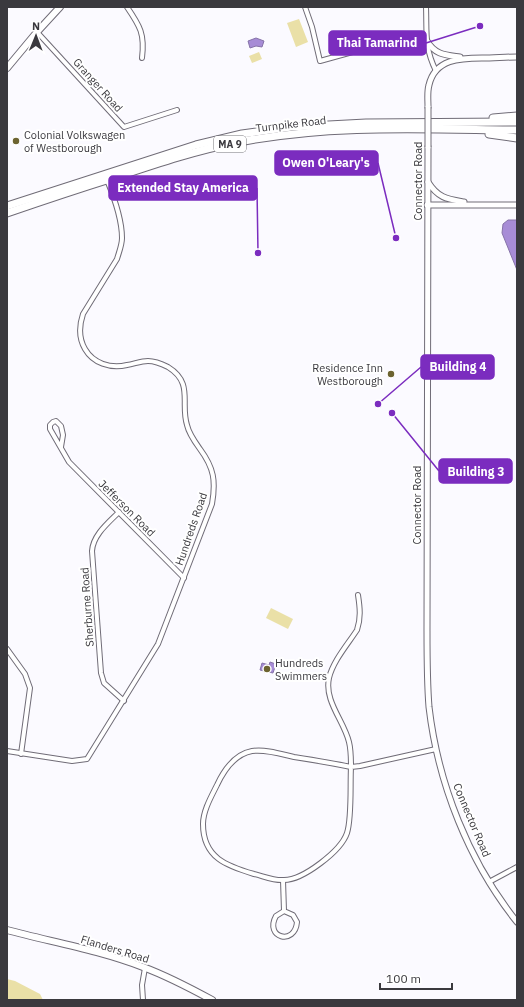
<svg xmlns="http://www.w3.org/2000/svg" width="524" height="1007" font-family="'IBM Plex Sans',sans-serif">
	<rect width="100%" height="100%" fill="#fbfaff"/>
	<!-- green -->
	<g fill="#eae0a7">
		<polygon points="299,19 308,42 296,47 287,23"/>
		<polygon points="259,52 262,59 252,63 249,56"/>
		<polygon points="271,608 293,619 288,629 266,618"/>
		<polygon points="7,979 15,981 40,994 43,1000 7,1000"/>
	</g>
	<!-- water -->
	<g fill="#a78cd6" stroke="#8673a8">
		<polygon points="256,38 264,41 262,47 256,46 250,48 248,41"/>
		<polygon points="508,220 517,220 517,270 502,233 503,224"/>
		<polygon points="270,662 276,664 273,673 260,670 262,663 269,665"/>
	</g>
	<g fill="none" stroke-linecap="round" stroke-linejoin="round">
		<defs>
			<g id="minor">
				<path d="M127 7C140 26 145 34 142 58"/>
				<polyline points="305,7 312,27 320,61 385,43 427,41"/>
				<path d="M426 7C427 32 424 47 436 71"/>
				<polyline points="37,32 124,127 177,110"/>
				<polyline points="61,447 63,435 61,426 56,421 53,422 50,425 50,429 69,462 184,578"/>
				<path d="M119 512C108 523 93 535 92 551L101 673 104 683 124 701"/>
				<path d="M358 595C360 608 361 618 357 630 348 644 333 661 329 678 324 701 344 721 349 742 351 750 351 758 351 767 332 763 313 760 294 757 281 754 266 749 252 751 235 754 224 770 217 785 211 797 203 811 203 824 203 858 227 866 254 874 263 876 274 881 284 880 303 880 341 851 347 833 352 818 350 784 351 767L360 766 436 749"/>
				<polyline points="7,649 25,674 30,688 21,754"/>
				<path d="M7 751 72 761 87 759 158 644 212 504C216 481 214 468 200 449 195 442 189 434 187 425 180 403 194 383 168 367 162 364 154 361 148 361 141 361 134 364 127 365 110 369 93 363 85 349 78 337 79 326 83 314L117 259C119 252 122 245 122 238 122 219 114 197 107 180"/>
				<path d="M283 880 284 911 276 916C264 938 295 946 297 922L293 915 284 911"/>
				<polyline points="489,882 517,867"/>
				<polyline points="143,1000 142,985 145,968"/>
			</g>
			<g id="tertiary">
				<path d="M427 41C435 55 446 55 460 57"/>
				<path d="M428 107C428 99 427 92 429 85 435 59 460 58 482 58 494 58 505 57 517 57"/>
				<path d="M428 147 427 631C427 657 427 682 429 707 438 784 469 862 517 922"/>
				<path d="M428 182C438 198 447 199 464 202"/>
				<polyline points="427,205 517,205"/>
			</g>
			<g id="secondary">
				<polyline points="7,68 37,32 60,7"/>
				<path d="M7 930C52 942 99 950 143 967 167 976 190 988 212 1000"/>
			</g>
			<g id="trunk">
				<polyline points="493,118 517,116"/>
				<polyline points="489,134 517,138"/>
				<polyline points="7,206 196,145 242,134 291,127 366,123 517,122"/>
				<path d="M7 213C42 201 78 189 113 178 155 164 196 150 239 142 330 124 424 129 517 130"/>
			</g>
		</defs>
		<!-- minor casing -->
		<use href="#minor" stroke="#706c77" stroke-width="6"/>
		<!-- tertiary casing -->
		<use href="#tertiary" stroke="#706c77" stroke-width="7"/>
		<!-- secondary casing -->
		<use href="#secondary" stroke="#706c77" stroke-width="8"/>
		<!-- trunk casing -->
		<use href="#trunk" stroke="#706c77" stroke-width="9"/>
		<!-- minor -->
		<use href="#minor" stroke="#fff" stroke-width="4"/>
		<!-- tertiary -->
		<use href="#tertiary" stroke="#fff" stroke-width="5"/>
		<!-- secondary -->
		<use href="#secondary" stroke="#fff" stroke-width="6"/>
		<!-- trunk -->
		<use href="#trunk" stroke="#fff" stroke-width="7"/>
		<defs>
			<polyline id="tertiary-bridge" points="428,147 428,107"/>
		</defs>
		<!-- tertiary-bridge casing -->
		<use href="#tertiary-bridge" stroke="#706c77" stroke-width="7" stroke-linecap="butt"/>
		<!-- tertiary-bridge -->
		<use href="#tertiary-bridge" stroke="#fff" stroke-width="5"/>
	</g>
	<!-- markers -->
	<g fill="#6c6330" stroke="#fff" stroke-width="1.5">
		<circle cx="16" cy="141" r="4"/>
		<circle cx="391" cy="374" r="4"/>
		<circle cx="267" cy="669" r="4"/>
	</g>
	<g text-anchor="middle" dominant-baseline="central" stroke-width="4" stroke-linejoin="round" paint-order="stroke">
		<!-- shield labels -->
		<rect fill="#fff" stroke="#757478" stroke-width="1" x="214" y="136" width="32" height="16" rx="3"/>
		<g font-size="10" font-weight="bold" fill="#3a393e">
			<text x="230" y="144">MA 9</text>
		</g>
		<!-- street labels -->
		<g font-size="11" fill="#3a393e" stroke="#fff">
			<text transform="translate(98 85) rotate(48)">Granger Road</text>
			<text transform="translate(291 124) rotate(-7)">Turnpike Road</text>
			<text transform="translate(418 181) rotate(-90)">Connector Road</text>
			<text transform="translate(417 505) rotate(-90)">Connector Road</text>
			<text transform="translate(127 508) rotate(45)">Jefferson Road</text>
			<text transform="translate(191 529) rotate(-71)">Hundreds Road</text>
			<text transform="translate(87 607) rotate(-94)">Sherburne Road</text>
			<text transform="translate(472 820) rotate(67)">Connector Road</text>
			<text transform="translate(115 949) rotate(17)">Flanders Road</text>
		</g>
		<!-- poi labels -->
		<g font-size="11" fill="#3a393e" stroke="#fff" text-anchor="start">
			<text x="24" y="135">Colonial Volkswagen<tspan x="24" dy="13">of Westborough</tspan></text>
			<text x="383" y="368" text-anchor="end">Residence Inn<tspan x="383" dy="13">Westborough</tspan></text>
			<text x="275" y="663">Hundreds<tspan x="275" dy="13">Swimmers</tspan></text>
		</g>
	</g>
	<!-- callouts -->
	<path fill="none" stroke="#7b2cbf" stroke-width="1.5" d="M480 26L426 43M396 238L378 163M258 253L257 188M378 404L421 367M392 413L439 471"/>
	<g fill="#7b2cbf" stroke="#fff" stroke-width="1.5">
		<circle cx="480" cy="26" r="4"/>
		<circle cx="396" cy="238" r="4"/>
		<circle cx="258" cy="253" r="4"/>
		<circle cx="378" cy="404" r="4"/>
		<circle cx="392" cy="413" r="4"/>
	</g>
	<g fill="#7b2cbf" stroke="#7b2cbf" stroke-width="1.5">
		<rect x="329" y="31" width="97" height="24" rx="4"/>
		<rect x="275" y="151" width="103" height="24" rx="4"/>
		<rect x="109" y="176" width="148" height="24" rx="4"/>
		<rect x="421" y="355" width="73" height="24" rx="4"/>
		<rect x="439" y="459" width="73" height="24" rx="4"/>
	</g>
	<g font-size="12" text-anchor="middle" font-weight="bold" fill="#fff">
		<text x="377" y="47">Thai Tamarind</text>
		<text x="326" y="167">Owen O'Leary's</text>
		<text x="183" y="192">Extended Stay America</text>
		<text x="458" y="371">Building 4</text>
		<text x="476" y="476">Building 3</text>
	</g>
	<!-- border -->
	<rect width="524" height="1007" fill="none" stroke="#3a393e" stroke-width="16"/>
	<!-- north arrow -->
	<g transform="translate(36 36) rotate(1)" stroke="#ffffff" stroke-width="3" paint-order="stroke">
	<path d="M0-3L7 15L0 10L-7 15Z" fill="#3a393e"/>
	<text y="-6" font-size="11" font-weight="bold" text-anchor="middle" fill="#3a393e">N</text>
	</g>
	<!-- scale -->
	<path d="M380 983v6h72v-6" fill="none" stroke="#3a393e" stroke-width="2"/>
	<text x="386" y="983" font-size="12" fill="#3a393e" stroke="#ffffff" stroke-width="3" paint-order="stroke">100 m</text>
</svg>
